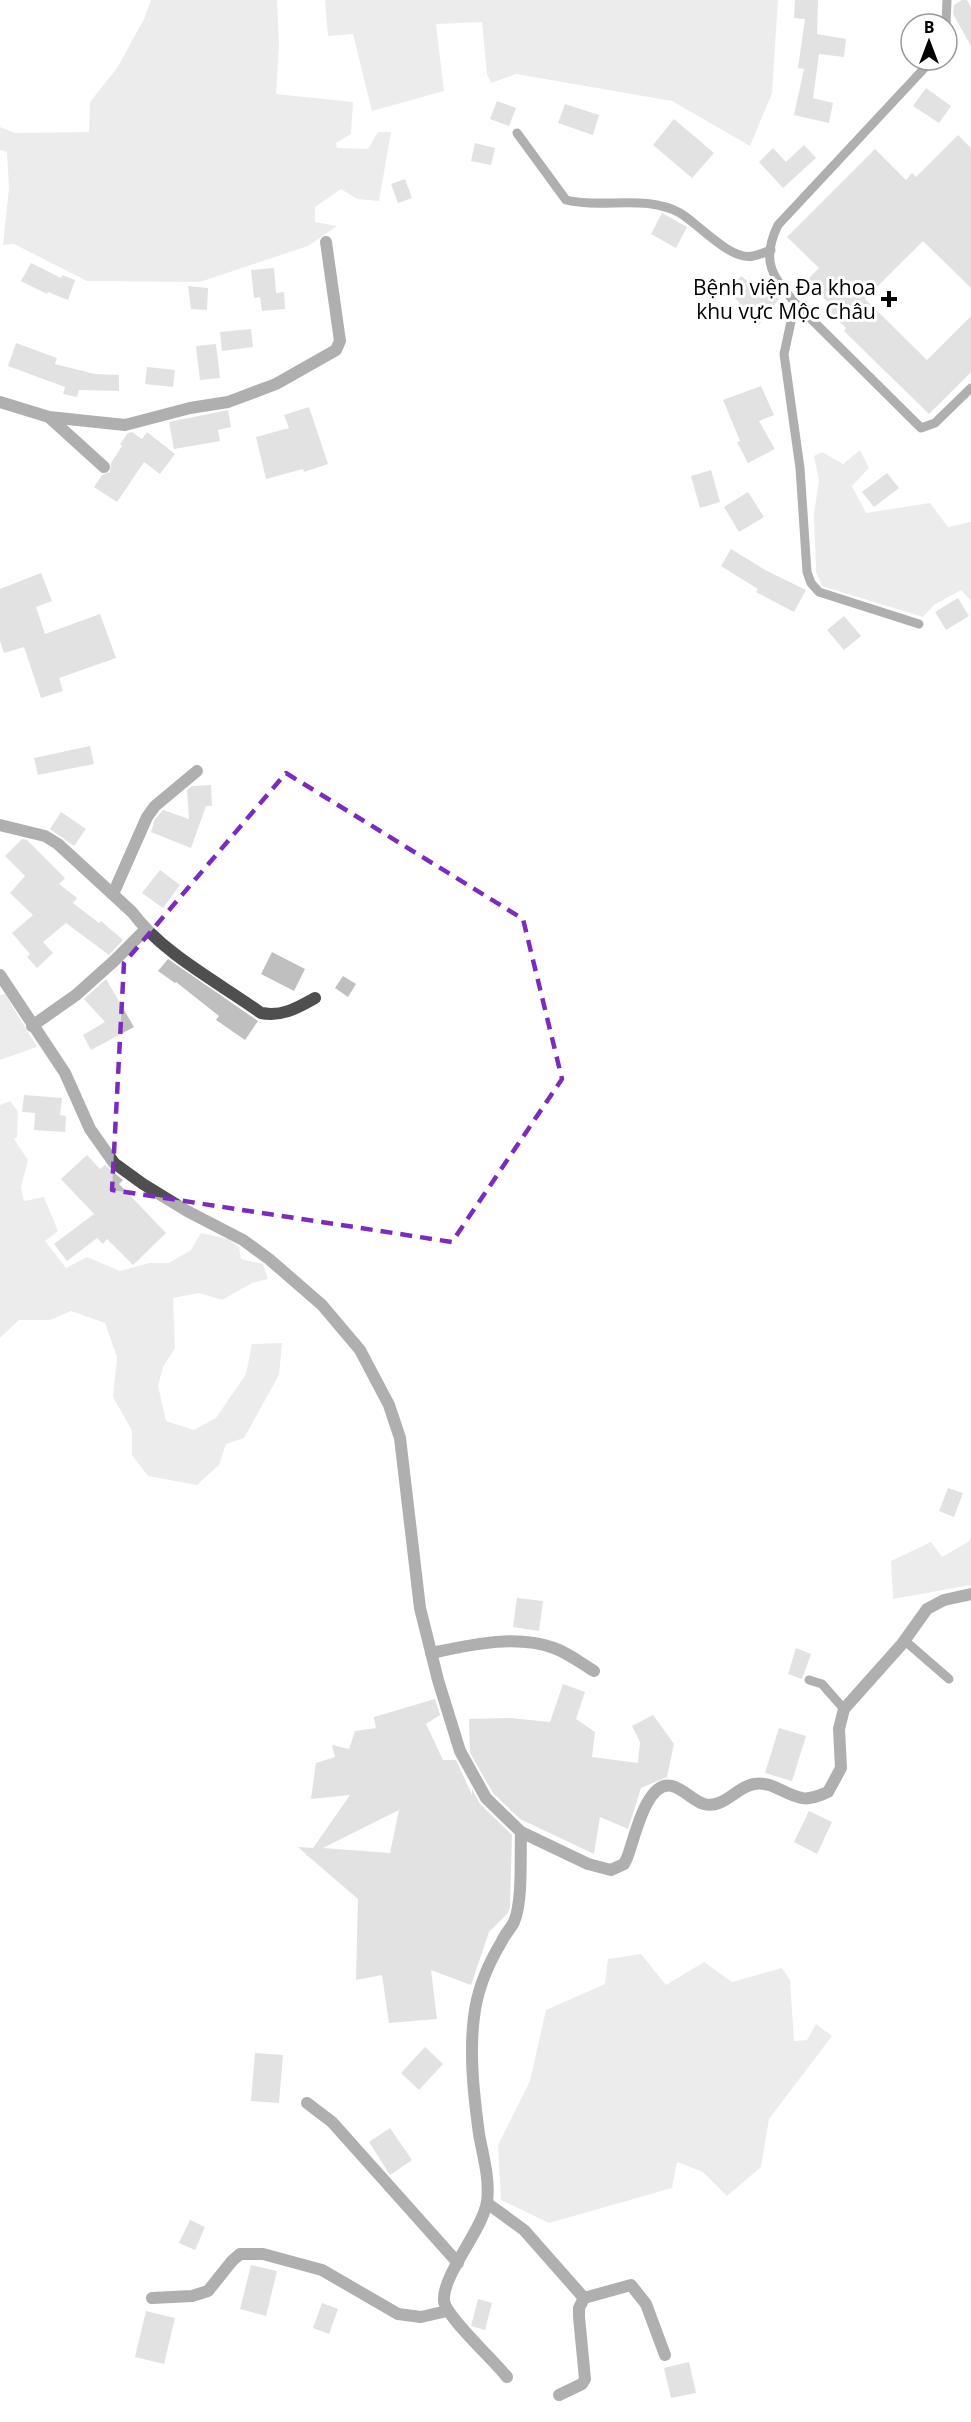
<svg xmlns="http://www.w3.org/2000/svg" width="971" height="2422" font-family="'Open Sans',sans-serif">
	<rect width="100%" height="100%" fill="#fff"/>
	<!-- green -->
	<g fill="#d6d6d6">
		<polygon points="151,0 277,0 279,44 276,94 353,102 351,134 336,143 337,148 368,149 378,132 391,132 379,201 357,199 341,189 315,207 315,222 337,226 308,246 200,282 87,281 14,244 3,245 9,188 7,152 0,150 0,127 15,133 89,132 90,102 117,68 144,19"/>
		<polygon points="325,0 778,0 772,93 750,146 672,101 516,74 491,83 487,74 482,22 436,24 444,91 372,111 353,34 328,36"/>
		<polygon points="860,450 869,468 852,486 866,513 930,503 948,527 971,522 971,601 961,590 934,605 923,617 822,586 816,572 814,514 819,480 814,456 822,452 843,464"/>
		<polygon points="5,994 37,1047 0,1060 0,995"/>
		<polygon points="10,1101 18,1111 17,1137 14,1139 28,1160 21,1187 24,1201 44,1197 58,1231 45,1241 66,1268 87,1257 120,1271 149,1263 169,1263 191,1250 201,1233 228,1239 239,1247 241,1259 263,1264 268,1279 252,1283 222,1300 199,1293 173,1298 175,1348 163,1367 158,1386 166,1421 194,1430 216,1418 246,1374 252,1344 282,1343 279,1375 244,1438 226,1444 219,1465 197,1485 148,1476 132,1455 132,1431 113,1397 117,1357 105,1323 71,1311 50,1320 19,1320 0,1338 0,1105"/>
		<polygon points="971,1538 971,1585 893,1599 891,1561 931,1542 942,1557 968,1542"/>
		<polygon points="641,1954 666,1985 704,1962 732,1982 782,1968 790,1980 794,2041 807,2040 816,2024 832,2036 769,2119 761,2167 727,2196 703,2172 677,2162 672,2188 549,2223 501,2200 498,2145 530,2081 546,2010 605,1984 608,1959"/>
	</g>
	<!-- building -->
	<g fill="#bfbfbf" fill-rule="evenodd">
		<polygon points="795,0 818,0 817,34 846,39 844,57 819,54 813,98 833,103 829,123 794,115 804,69 798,68 805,19 794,18"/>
		<polygon points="962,0 967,0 971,7 971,46 953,14 954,5"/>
		<polygon points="926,88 951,106 939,123 913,106"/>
		<polygon points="497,101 516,108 509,126 490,119"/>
		<polygon points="565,104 599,115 593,135 558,123"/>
		<polygon points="674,119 714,153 692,178 653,145"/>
		<polygon points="958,135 971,148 971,288 923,241 865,299 927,360 971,316 971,372 929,414 844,331 846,328 825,308 829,303 806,281 819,268 787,237 875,149 906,180 912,173 916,177"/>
		<polygon points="475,143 495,148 491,165 471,161"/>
		<polygon points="804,145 816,158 783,188 759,162 773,148 786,162"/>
		<polygon points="405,179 412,198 398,203 391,184"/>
		<polygon points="662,213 687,227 676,248 651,234"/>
		<polygon points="31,263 61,278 62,275 75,280 68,300 48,292 47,294 21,281"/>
		<polygon points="274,268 276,293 284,292 285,309 262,311 260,297 254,298 251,270"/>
		<polygon points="741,276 754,286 759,279 777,291 781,296 759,325 737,308 740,303 728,292"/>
		<polygon points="188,286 208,288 207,310 191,309"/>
		<polygon points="251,329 253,347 222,351 220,332"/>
		<polygon points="16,343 57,358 55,364 95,374 119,375 119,391 79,390 77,397 63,394 65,387 8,366"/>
		<polygon points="216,344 220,378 200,380 196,346"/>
		<polygon points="147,367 175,370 173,387 145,384"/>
		<polygon points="761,386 774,415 759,421 775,449 748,463 737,442 740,441 723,400"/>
		<polygon points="309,407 328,464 304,472 303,469 266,479 256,437 289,428 284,415"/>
		<polygon points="228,410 231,427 218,430 220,441 174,449 169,422"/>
		<polygon points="132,432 142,439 147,432 175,454 160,474 144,462 117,502 94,487 102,475 110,472 111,463 122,446 120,444 128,433"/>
		<polygon points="711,470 720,502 700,508 691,476"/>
		<polygon points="887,473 899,488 874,507 862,492"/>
		<polygon points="748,492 764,517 739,532 724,507"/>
		<polygon points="731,549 767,571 806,590 794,612 756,592 758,589 721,566"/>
		<polygon points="41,573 52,601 36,607 45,634 100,614 116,658 59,678 63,691 41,698 24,647 4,653 0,641 0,589"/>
		<polygon points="958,598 969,616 946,630 935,612"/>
		<polygon points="844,616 861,636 844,650 827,630"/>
		<polygon points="90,746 94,764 38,775 34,758"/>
		<polygon points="211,785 212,806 206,806 191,848 151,832 155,819 163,810 189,819 187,790 192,786"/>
		<polygon points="61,812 86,829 74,846 50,829"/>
		<polygon points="22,839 27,840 65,878 59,884 77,898 73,903 99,923 101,921 123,940 109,955 66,923 43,942 53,953 37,968 27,957 30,954 12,933 33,915 10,893 25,876 5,856"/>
		<polygon points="160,870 180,885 163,908 142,893"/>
		<polygon points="272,952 305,969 294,991 261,974"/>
		<polygon points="168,959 258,1021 245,1040 216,1020 219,1016 176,982 175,983 158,971"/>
		<polygon points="343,976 356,984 348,997 335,988"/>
		<polygon points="106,979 134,1027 91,1050 83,1035 105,1022 84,999"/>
		<polygon points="24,1095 62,1098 60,1115 66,1116 65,1132 34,1130 35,1113 22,1112"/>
		<polygon points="87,1155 100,1169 105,1165 123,1180 119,1184 166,1233 133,1265 107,1239 103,1244 97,1238 67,1261 54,1244 94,1214 61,1179"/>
		<polygon points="948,1488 963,1493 954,1517 939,1511"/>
		<polygon points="517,1598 543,1601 539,1631 513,1627"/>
		<polygon points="796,1648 811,1654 802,1679 788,1674"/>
		<polygon points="563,1684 585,1692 576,1719 595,1732 592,1757 638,1763 640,1742 632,1726 653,1715 674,1744 667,1777 641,1788 628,1829 600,1817 594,1854 520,1819 493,1793 470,1753 469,1719 510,1718 550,1722"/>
		<path d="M435 1699 440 1715 426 1724 443 1760H456L472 1795V1789L480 1804 512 1835 510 1907 508 1913 489 1932 471 1985 431 1970 437 2019 389 2023 382 1975 356 1980 358 1899 308 1856H306L307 1855 298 1847 313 1848 350 1795 311 1799 316 1763 335 1757 332 1745 349 1749 355 1731 376 1728 374 1717ZM399 1810 390 1853 323 1848Z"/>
		<polygon points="779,1728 806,1736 792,1781 765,1773"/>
		<polygon points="809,1811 832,1822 817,1854 794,1842"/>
		<polygon points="425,2047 443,2064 419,2090 401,2073"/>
		<polygon points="255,2053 283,2055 279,2103 251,2101"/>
		<polygon points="390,2128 412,2160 390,2175 369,2142"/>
		<polygon points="190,2220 205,2227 195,2250 179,2243"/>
		<polygon points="251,2265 277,2271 266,2316 240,2309"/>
		<polygon points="478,2299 492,2303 485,2330 471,2326"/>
		<polygon points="322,2303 338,2309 329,2334 313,2328"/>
		<polygon points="146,2311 175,2318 164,2364 135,2357"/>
		<polygon points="689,2362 696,2393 671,2398 664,2368"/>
	</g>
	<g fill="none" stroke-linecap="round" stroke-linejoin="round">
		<!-- lane -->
		<g stroke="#4f4f4f" stroke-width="9">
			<polyline points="946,24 947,0"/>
			<path d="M517 133 566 200C603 209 645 194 680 213 699 224 730 261 753 256 759 255 765 252 771 250"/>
			<polyline points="795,303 921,428 935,423 971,388"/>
			<path d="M919 624 819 592 811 583 807 572 800 468 784 354 795 303C773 276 760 262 778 225L932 60"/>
			<polyline points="904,1640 949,1679"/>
			<polyline points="809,1680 822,1684 844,1709"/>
		</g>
		<!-- street -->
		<g stroke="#4f4f4f" stroke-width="12">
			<polyline points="0,402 49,417 125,425 190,408 228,402 276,384 336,350 340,341 326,242"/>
			<polyline points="50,418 104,467"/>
			<path d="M0 825 45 836 58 844 132 912C163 954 218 982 261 1013 282 1017 297 1008 315 998"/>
			<polyline points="113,894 147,817 155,806 197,771"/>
			<path d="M0 975 65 1073 90 1129 114 1163 143 1184 187 1211 243 1240 269 1259 322 1305 360 1350 389 1405 400 1438 420 1608 438 1680 460 1751 486 1798 521 1832 588 1864 611 1870 624 1864 627 1858C634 1841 646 1779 672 1786 684 1789 693 1801 704 1804 724 1809 736 1787 754 1784 773 1781 784 1795 802 1798 810 1800 820 1795 828 1792L841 1768 839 1729 844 1709 902 1644 927 1609 944 1600 971 1594"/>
			<polyline points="32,1026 76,995 114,961 146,929"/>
			<path d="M431 1653C470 1645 515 1634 554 1648 568 1653 581 1663 594 1671"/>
			<polyline points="307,2103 332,2122 458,2263"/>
			<polyline points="487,2203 524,2230 584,2298 631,2285 646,2304 665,2355"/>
			<polyline points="152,2298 192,2296 208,2291 232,2261 240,2254 263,2254 322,2270 398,2314 421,2317 447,2311"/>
			<path d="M507 2377C494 2360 446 2317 444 2301 442 2275 482 2231 487 2202 490 2179 483 2156 479 2134 474 2096 469 2055 474 2017 477 1990 488 1964 502 1941 505 1934 511 1928 514 1922 523 1901 520 1855 521 1832"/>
			<polyline points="559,2395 582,2384 585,2379 579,2317 579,2308 584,2298"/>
		</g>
	</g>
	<!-- marked area -->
	<path d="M0 0H971V2422H0ZM286 773 523 919 562 1079 452 1242 112 1190 124 963Z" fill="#fff" fill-opacity=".55" fill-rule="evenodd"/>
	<path fill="none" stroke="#7b2cbf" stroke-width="4.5" stroke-dasharray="12 8" stroke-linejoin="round" d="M286 773 523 919 562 1079 452 1242 112 1190 124 963Z"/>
	<!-- markers -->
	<path fill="#000" stroke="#fff" stroke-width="2" d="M886 290h6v6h6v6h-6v6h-6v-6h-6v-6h6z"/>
	<g text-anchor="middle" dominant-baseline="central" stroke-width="6" stroke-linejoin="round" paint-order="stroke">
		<!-- poi labels -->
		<g font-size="21" fill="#000" stroke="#fff" text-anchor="end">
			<text x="876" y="287">Bệnh viện Đa khoa<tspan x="876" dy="24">khu vực Mộc Châu</tspan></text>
		</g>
	</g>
	<!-- north arrow -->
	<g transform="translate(929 42)"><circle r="28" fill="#ffffff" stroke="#999999" stroke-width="1.5"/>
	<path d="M0-4.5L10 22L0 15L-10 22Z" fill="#000000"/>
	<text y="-9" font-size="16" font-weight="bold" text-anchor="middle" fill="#000000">B</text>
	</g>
</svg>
